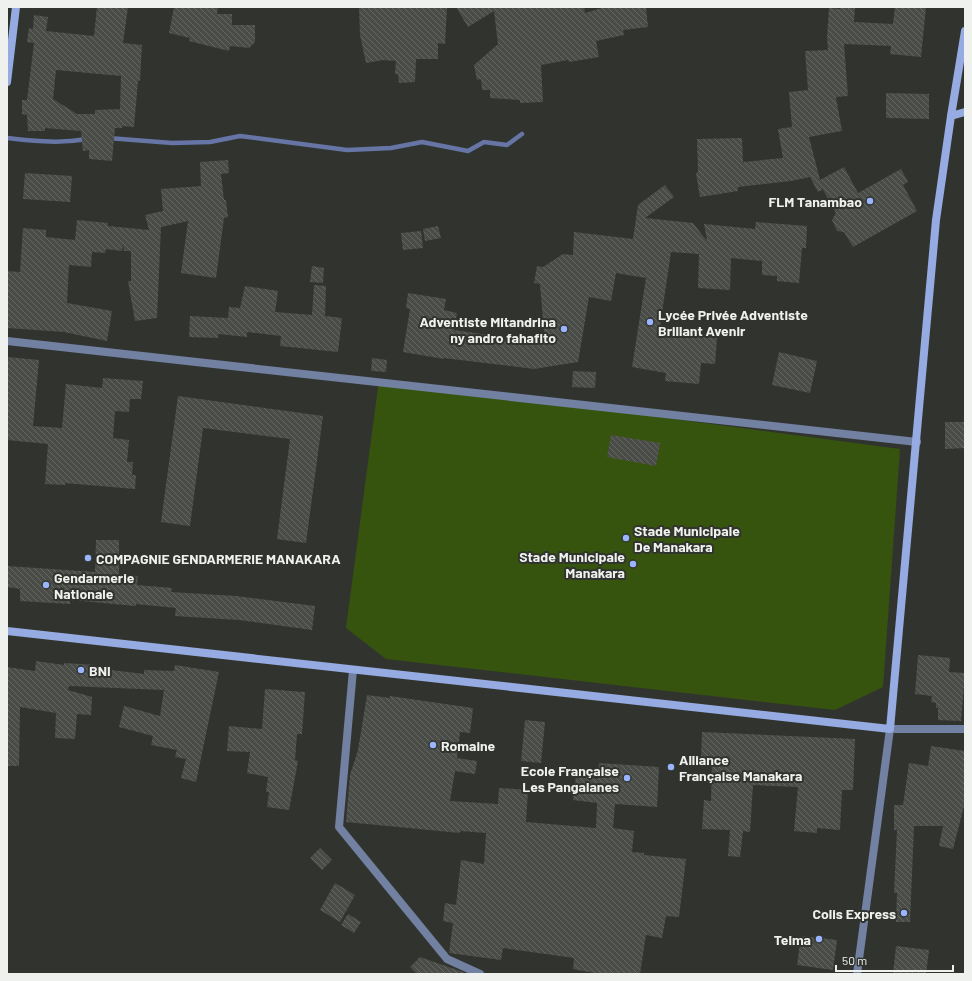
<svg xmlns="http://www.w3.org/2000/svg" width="972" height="981" font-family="Barlow,sans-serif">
	<defs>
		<pattern id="building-back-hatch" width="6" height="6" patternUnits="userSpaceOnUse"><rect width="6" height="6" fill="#4a4d47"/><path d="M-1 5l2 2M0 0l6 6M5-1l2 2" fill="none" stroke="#646762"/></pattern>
	</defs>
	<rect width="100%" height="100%" fill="#31342e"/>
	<!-- grass -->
	<polygon fill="#36540e" points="379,380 900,449 883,687 835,710 386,659 346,628"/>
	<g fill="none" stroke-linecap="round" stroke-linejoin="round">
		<!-- stream -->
		<g stroke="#6675a6" stroke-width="4.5">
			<path d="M7 138C36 141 58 144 87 139"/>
			<polyline points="108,138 172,143 210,142 240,136 347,150 391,148 422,142 468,151 484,142 507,145 522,134"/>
		</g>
	</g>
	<!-- building -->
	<g fill="url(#building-back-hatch)" fill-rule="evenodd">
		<path d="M97 7H128L123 43 142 45 140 81H138L134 127 122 126V128H115L112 161 89 159V150L83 151 81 131 45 128V131H28L27 115 22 114V100H27L34 43 27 42 29 28 33 29 34 15 48 17 46 31 94 36ZM56 70 121 76 120 109 95 110V114H77L53 99Z"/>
		<polygon points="174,7 218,7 217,14 232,14 232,25 255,25 255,42 249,48 230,46 229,51 189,41 190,38 169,33"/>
		<polygon points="359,7 447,7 445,44 438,43 438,59 416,59 415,82 399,83 398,74 395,74 396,61 383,60 366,63 360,35"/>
		<polygon points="456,7 584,7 585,13 605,7 646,7 648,27 623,30 624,35 596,41 599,57 569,62 568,60 541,65 543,102 520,103 520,100 490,98 490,90 482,90 481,79 477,80 474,65 498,44 494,11 468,27"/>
		<polygon points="840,7 855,7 854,22 893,24 895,7 926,7 921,57 890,54 891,46 844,44 848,96 836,97 842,131 809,137 820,180 844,167 858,193 901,169 908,182 903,185 917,211 853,247 844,232 837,231 832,220 836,213 822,188 822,190 818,192 810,177 791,181 738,187 738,191 700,197 696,173 698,172 697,139 742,138 743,162 783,158 778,129 792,127 789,92 808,90 805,51 828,50 827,37 829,8 840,9"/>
		<polygon points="886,93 929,94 929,119 886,118"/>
		<polygon points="228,160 229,173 221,174 224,200 226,200 228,217 224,218 216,278 181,273 188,221 161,227 157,318 135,321 128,281 131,281 131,251 124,251 123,244 122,251 106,249 105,253 92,252 91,267 69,265 67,303 112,311 107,341 64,332 7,328 7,271 20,272 23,228 46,230 46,237 75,240 77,220 108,223 108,226 149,230 145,215 163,211 161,189 201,186 200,162"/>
		<polygon points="25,173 72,176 70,202 23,199"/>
		<polygon points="665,185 674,197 645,218 693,223 707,241 704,224 755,229 756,222 807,226 806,248 802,248 799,283 777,281 777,276 762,275 762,261 731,258 730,290 698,288 699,254 671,252 659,333 717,338 715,364 701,363 699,384 665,381 666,373 632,367 646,278 616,273 611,301 589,297 578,362 534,369 444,358 444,359 403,352 410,309 406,308 408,293 446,299 444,310 457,313 454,330 545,343 540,284 534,283 537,266 543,267 563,254 573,255 574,232 633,239 638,205"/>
		<polygon points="438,226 441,238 425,241 423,229"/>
		<polygon points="421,231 423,248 403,250 401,233"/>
		<polygon points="312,266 324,268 323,283 310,282"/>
		<polygon points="314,285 326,286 325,316 342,318 338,352 280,346 281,336 247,332 247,337 218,334 218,338 189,337 190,316 228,318 229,307 240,308 245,286 278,291 275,312 312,315"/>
		<polygon points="779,352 817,361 810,393 772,385"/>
		<polygon points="7,357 39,360 33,426 62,428 66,384 102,388 103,378 143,381 141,399 130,399 129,412 115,411 113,438 129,440 127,462 133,462 132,475 136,475 135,489 65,483 65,485 45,484 48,444 7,440"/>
		<polygon points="372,358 387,360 386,372 371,371"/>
		<polygon points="573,371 596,372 595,388 572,387"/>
		<polygon points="178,396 323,416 306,543 277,539 290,439 203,428 190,526 161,522"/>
		<polygon points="945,422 965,422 965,448 945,449"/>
		<polygon points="611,435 660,443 656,466 607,457"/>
		<polygon points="96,540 119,540 119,574 138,576 137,585 172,588 171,592 236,596 315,606 312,630 239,620 175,616 176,608 136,604 136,606 70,600 70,604 20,601 20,589 7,587 7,566 95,572"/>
		<polygon points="918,655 950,658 949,672 965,673 961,721 938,720 938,708 936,708 936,703 931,702 932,696 915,694"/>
		<polygon points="36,661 64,665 64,663 95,665 95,668 144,674 144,670 174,671 175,665 219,672 196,782 181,778 186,759 175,757 177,750 151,745 153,736 119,727 124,706 160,716 164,690 69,686 68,690 92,697 91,715 77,714 75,739 55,738 56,713 20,707 19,766 7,766 7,667 35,671"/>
		<polygon points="265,689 305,692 302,734 297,734 295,760 298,761 289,810 267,807 269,792 266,792 268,777 247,773 250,752 227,751 229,726 262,729"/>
		<polygon points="367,695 390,698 390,696 473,708 470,733 460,732 457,758 477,761 475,774 455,771 450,801 498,804 499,788 528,790 526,822 596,828 597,803 573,800 576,776 598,779 599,763 659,767 657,807 615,804 613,828 634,831 632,852 644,853 644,855 686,859 679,917 666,916 662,938 646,935 640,974 600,974 573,969 574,958 503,948 501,960 449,953 453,923 443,921 445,903 456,905 461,860 484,864 486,833 460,831 460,833 346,822 350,775 358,750"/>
		<polygon points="525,720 545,722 541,763 521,761"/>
		<polygon points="702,732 855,739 853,790 842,790 840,830 817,828 817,833 794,831 798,787 753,785 750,832 743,831 740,857 728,856 730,830 702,829 704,800 711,801 712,760 701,760"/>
		<polygon points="931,746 965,751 965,802 953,849 939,846 943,826 914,826 910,922 896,922 897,893 894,893 897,830 894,830 894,805 903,805 909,763 928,766"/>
		<polygon points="320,848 332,860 322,870 310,858"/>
		<polygon points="335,883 355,895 340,922 320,910"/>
		<polygon points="348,914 361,922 354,933 341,925"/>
		<polygon points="801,936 837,940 833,970 797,965"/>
		<polygon points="896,946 929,950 926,974 893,974"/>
		<polygon points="420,957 463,972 463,974 417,974 410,967"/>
	</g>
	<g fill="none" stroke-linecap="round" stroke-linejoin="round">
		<!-- street -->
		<g stroke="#7280a2" stroke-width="8">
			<polyline points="7,341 917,442"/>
			<polyline points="353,670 339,827 447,959 480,974"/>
			<polyline points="857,974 890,729 965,729"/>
		</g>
		<!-- secondary -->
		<g stroke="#96abe1" stroke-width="8">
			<polyline points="7,82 16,7"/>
			<polyline points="951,116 965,31"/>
			<polyline points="7,631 890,729 936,220 951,116 965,112"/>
		</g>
	</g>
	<!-- markers -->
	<g fill="#9ab5fd" stroke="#31342e" stroke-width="1.5">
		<circle cx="870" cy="201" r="4"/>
		<circle cx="650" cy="322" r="4"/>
		<circle cx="564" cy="329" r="4"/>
		<circle cx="626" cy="538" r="4"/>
		<circle cx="88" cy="558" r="4"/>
		<circle cx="633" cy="564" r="4"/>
		<circle cx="46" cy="585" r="4"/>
		<circle cx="81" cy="670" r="4"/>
		<circle cx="433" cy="745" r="4"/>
		<circle cx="671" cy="767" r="4"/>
		<circle cx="627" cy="778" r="4"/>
		<circle cx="904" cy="913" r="4"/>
		<circle cx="819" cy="939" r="4"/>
	</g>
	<g text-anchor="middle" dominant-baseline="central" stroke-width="4" stroke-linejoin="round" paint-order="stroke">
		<!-- poi labels -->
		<g font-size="14" font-weight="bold" fill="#eff1ee" stroke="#31342e" text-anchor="start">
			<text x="862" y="201" text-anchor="end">FLM Tanambao</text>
			<text x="658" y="314">Lycée Privée Adventiste<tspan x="658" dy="16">Brillant Avenir</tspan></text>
			<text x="556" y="321" text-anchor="end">Adventiste Mitandrina<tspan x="556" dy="16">ny andro fahafito</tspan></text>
			<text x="634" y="530">Stade Municipale<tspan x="634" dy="16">De Manakara</tspan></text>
			<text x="625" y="556" text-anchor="end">Stade Municipale<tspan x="625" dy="16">Manakara</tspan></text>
			<text x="96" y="558">COMPAGNIE GENDARMERIE MANAKARA</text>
			<text x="54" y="577">Gendarmerie<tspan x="54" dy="16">Nationale</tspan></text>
			<text x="89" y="670">BNI</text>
			<text x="441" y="745">Romaine</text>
			<text x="679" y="759">Alliance<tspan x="679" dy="16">Française Manakara</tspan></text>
			<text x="619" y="770" text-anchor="end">Ecole Française<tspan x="619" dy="16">Les Pangalanes</tspan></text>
			<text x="896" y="913" text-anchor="end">Colis Express</text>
			<text x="811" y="939" text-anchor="end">Telma</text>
		</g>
	</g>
	<!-- border -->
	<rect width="972" height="981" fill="none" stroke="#eff1ee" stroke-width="16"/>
	<!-- scale -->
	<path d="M836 965v6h117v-6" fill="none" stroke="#eff1ee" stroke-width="2"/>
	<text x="842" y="965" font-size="12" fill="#eff1ee" stroke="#31342e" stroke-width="3" paint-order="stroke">50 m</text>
</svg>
